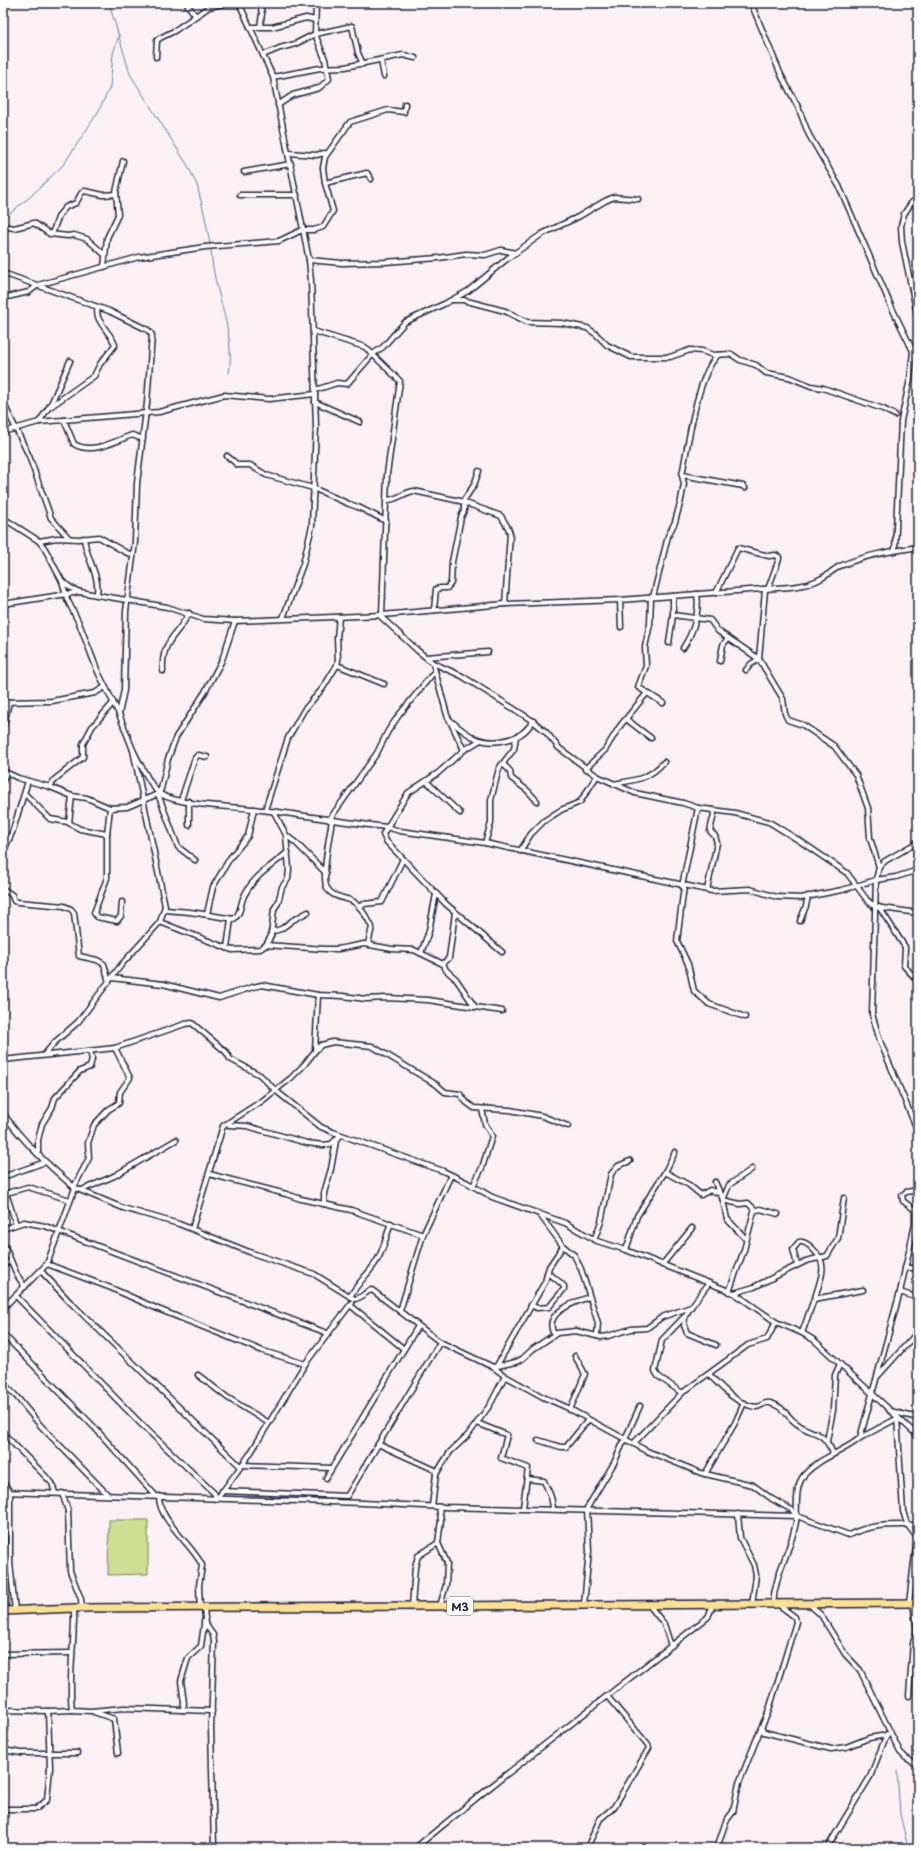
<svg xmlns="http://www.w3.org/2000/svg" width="921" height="1851" font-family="'Playpen Sans',sans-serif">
	<rect width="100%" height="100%" fill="#fbf0f4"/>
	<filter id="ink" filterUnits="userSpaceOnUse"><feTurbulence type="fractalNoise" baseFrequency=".025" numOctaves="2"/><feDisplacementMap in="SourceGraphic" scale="8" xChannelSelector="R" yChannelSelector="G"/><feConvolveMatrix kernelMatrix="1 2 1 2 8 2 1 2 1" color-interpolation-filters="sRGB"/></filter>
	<g filter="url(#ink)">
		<!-- green -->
		<g fill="#cedf93" stroke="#788067">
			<polygon points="109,1520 148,1520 148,1574 108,1575"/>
			<polygon points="9,1523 9,1605 3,1605 3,1524"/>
		</g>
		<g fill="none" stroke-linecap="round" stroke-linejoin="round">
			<!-- stream -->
			<g stroke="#5b859f" stroke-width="1">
				<polyline points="109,3 130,74 188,166 197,185 205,217 210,244"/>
				<polyline points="3,219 31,196 64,164 98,112 110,87 113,54 119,35"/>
				<path d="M211 250C213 292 236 330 229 373"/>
				<polyline points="897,1771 900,1814 908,1848"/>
			</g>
			<defs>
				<g id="minor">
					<polyline points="186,3 195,15"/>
					<polyline points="239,3 273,77 309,260 311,281 316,426 312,526 303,564 283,618"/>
					<polyline points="260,3 262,14 260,26"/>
					<polyline points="751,3 781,75 798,107 809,135 839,186 891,306 913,351 910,379 901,421 895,550"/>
					<polyline points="250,27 272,27 306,18 315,20"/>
					<polyline points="263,55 280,48 295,44 315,34 352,26 358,53 363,64"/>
					<polyline points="156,57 157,40 160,38 174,31 209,7 228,3"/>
					<polyline points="381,61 384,76"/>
					<polyline points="273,77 320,68 345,67 403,55 415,58"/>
					<polyline points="278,105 293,95 319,88 329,79 325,59 315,34 316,3"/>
					<polyline points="289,153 316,155 325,153"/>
					<polyline points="244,172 291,164"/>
					<polyline points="325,183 367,173 371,179"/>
					<polyline points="240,195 297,195"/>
					<polyline points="918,201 912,202 904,214 901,226 902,242 918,319"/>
					<polyline points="3,226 14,228 34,223 50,234 68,236 74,235 87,239 104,254"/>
					<polyline points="52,234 59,215 66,207 76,203 82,192 85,191 103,195 116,194"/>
					<polyline points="309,260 342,263 385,262 438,258 466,254 485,255 501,250 516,253"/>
					<polyline points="104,267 107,238 118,215 116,192 123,161"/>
					<polyline points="3,273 109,311 148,330 152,335 147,403 137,483 135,542 126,611 124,690 119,714"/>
					<polyline points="3,298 29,292 38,285 139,257 205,247 279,241 302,230 314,230 323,227 333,211 325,183 323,168 325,157 350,122 388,110 404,112 405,104"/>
					<polyline points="452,300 463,300 505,311 527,322 562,323 587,328 596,334 607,345 631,357 670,357 690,350 702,351 713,355 731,354 740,360 756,365 766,373 789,377 811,386 823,388 883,409 895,415"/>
					<polyline points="313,331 365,347 400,381 387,474 382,615"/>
					<polyline points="915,353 918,344 918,331"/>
					<polyline points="315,390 337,383 347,384 373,354 383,347 405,322 444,304 468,291 508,258 542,234 578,217 605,201 614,197 638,199"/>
					<polyline points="3,402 29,456 51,518 69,538"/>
					<polyline points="315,402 360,422"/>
					<path d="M50 407 94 376 100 364 115 345C112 333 93 321 98 307"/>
					<path d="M64 420 74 444C92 455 115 441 132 435L143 439"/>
					<polyline points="39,422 51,404 70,361"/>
					<polyline points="3,432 39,422 159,412 224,395 269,399 315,394"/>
					<polyline points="227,456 238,465 250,465 266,475 313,488 349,504 358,507 386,521"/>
					<polyline points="682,475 743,486 745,488"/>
					<path d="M387 500C398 500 404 492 414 491L460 501 501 516C504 522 509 527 510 534L505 604"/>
					<polyline points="3,518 39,541 45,549 62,581 67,599 79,623 98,672 119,714 133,750 165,906 160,922 122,964 78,1022 55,1042 44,1055"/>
					<path d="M84 538C86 559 100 574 97 595"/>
					<polyline points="39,541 57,538 79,539 99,537 125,552 133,555"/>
					<path d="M62 581 71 588 80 592 167 607 203 619 235 621 382 615 505 604 620 600 790 587C801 586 812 584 822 578 828 575 834 569 840 566 865 555 892 551 918 547"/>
					<polyline points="765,590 759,659 783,699 785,714 788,720 803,725 834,746 856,775 868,808 870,838 879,867"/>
					<polyline points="716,593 738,548 769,556 775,555 779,557 779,559 768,589"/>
					<polyline points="651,597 650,624 645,647 646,666 638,687 663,703"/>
					<path d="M653 597 668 536 675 522 681 500 684 484 682 475C688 445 697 375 718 355"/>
					<polyline points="620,600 621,627"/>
					<polyline points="3,604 80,592"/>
					<polyline points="434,610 436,589 441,588 447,588 451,583 452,562 461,517 464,511 464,500 474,485 479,471"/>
					<polyline points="379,615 418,651 433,663 462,676 533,721 546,732 559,748 597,776 635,793 683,803 698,808 735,813 769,822 800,841 847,873 867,900 875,907 918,913"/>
					<polyline points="673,615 710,620 718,631 759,659 751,664 746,670"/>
					<polyline points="669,643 673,615 673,596"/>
					<path d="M683 648C693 633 700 612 697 594"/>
					<polyline points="426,657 488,652"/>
					<polyline points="720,661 723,645 728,638"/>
					<polyline points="337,665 384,684"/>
					<path d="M163 671C161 640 177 637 189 613"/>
					<polyline points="435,671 447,715 464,750"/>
					<polyline points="3,702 52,701 95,693 105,687"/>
					<polyline points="626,719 651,738"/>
					<path d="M450 720C468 736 482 746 506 740 519 737 526 732 533 721"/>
					<polyline points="3,729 9,702"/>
					<polyline points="479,741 464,750 438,773 408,793 383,834 386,841 446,904 502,952"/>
					<path d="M133 750C138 760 152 789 160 794 183 806 227 806 253 809 298 814 342 822 386 827L400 831 485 843 712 891 750 889 777 897 801 898 842 890 876 880 896 877 918 870"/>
					<polyline points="503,764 510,771 511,778 528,791 537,801"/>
					<polyline points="585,769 605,750 620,726 647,693"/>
					<polyline points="3,771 18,778 50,787 72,796 87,798 110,808 127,807 158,794 161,789 168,759 176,737 205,692 222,660 235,621"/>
					<polyline points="3,781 6,773"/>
					<polyline points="426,781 460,813"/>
					<path d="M614 784C636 780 649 779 664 762"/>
					<polyline points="50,787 54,780 83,757 83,744 92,727 113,703"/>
					<polyline points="25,794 50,819 68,822"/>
					<polyline points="158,794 178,847 195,860"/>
					<polyline points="72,796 69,823 80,829 107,834"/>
					<polyline points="181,800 195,758 198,755 207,757"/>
					<polyline points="110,808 107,834 107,878 94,913 97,917 117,921 121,916 122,902"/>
					<polyline points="265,810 288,738 304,710 323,688 337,665 338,660 337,638 339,617"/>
					<polyline points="329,820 377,753 388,731 399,715 435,671 433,663"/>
					<path d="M332 820C330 833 321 878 327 888 332 898 346 897 354 902 362 908 368 919 372 927L368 944"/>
					<polyline points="189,825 189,801"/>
					<polyline points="287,836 296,843 326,873"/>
					<polyline points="918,842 885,861 879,867 876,880 872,1014 880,1041 918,1132"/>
					<polyline points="485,843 491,823 491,800 498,772 500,767 514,749 516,737"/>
					<polyline points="520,851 531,834 544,821 561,810 580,802 597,776"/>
					<polyline points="3,852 12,833 28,781"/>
					<polyline points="682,886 698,808"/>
					<polyline points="684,886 677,941 688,964 694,991 709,1004 745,1017"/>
					<polyline points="3,889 12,895 14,901 18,902 64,906 71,909 74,913 79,956 97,960 104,964 109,982"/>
					<polyline points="707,890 717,843 715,836 710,831 714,814 713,810"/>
					<polyline points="359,907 364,904 382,902 403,859"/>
					<polyline points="879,907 905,947 904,966 918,981"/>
					<path d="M165 910 190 912 234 919C242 913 240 902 245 894 255 875 273 865 288 852"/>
					<polyline points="207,914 213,887 230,858 248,836 254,809"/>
					<polyline points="800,921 806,906 808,896"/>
					<polyline points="160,922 232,950 260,949 266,945 271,936 274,909 278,903 282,887 288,879 289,869 286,835 274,812"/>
					<polyline points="271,932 281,929 293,920 308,912"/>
					<polyline points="266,945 325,949 338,949 364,944 392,949 414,950 443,964 446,970 456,979 475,1007"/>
					<polyline points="227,948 231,919"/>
					<polyline points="421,953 429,931 436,894"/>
					<polyline points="443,964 449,958 455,913"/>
					<polyline points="112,978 163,984 219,998 253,987 262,985 318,995 343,996 366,999 387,998 428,1000 502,1011"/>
					<polyline points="316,1050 321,1045 333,1042 372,1046 437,1085 445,1092 460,1094 466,1102 474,1108 510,1110 542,1116 568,1126"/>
					<polyline points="3,1060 115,1048 185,1024 192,1023 226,1052 230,1059 260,1075 275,1090 321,1127 333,1132 443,1171 466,1182 492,1197 565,1223 597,1241 626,1250 734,1293 776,1322 802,1333 814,1340 918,1436"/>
					<path d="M3 1113C23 1142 48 1165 75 1188L47 1264 3 1308"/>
					<polyline points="229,1125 247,1126 307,1143 323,1145 331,1144 340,1136"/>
					<polyline points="38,1154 38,1140 42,1124 52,1108 55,1098 80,1071 90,1067 92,1059 90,1051"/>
					<polyline points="752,1169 729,1185 723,1200 740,1204 748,1203 755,1210"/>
					<polyline points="665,1172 689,1185 701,1195 710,1190 721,1194"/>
					<polyline points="209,1174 286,1194 301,1199 351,1210 423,1235"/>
					<polyline points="3,1177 45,1162"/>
					<polyline points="715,1182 723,1200 727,1219 746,1239"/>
					<polyline points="473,1186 482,1168 492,1136 485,1124 482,1109"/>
					<polyline points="74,1187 89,1158 88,1143 94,1125 108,1110 119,1103 120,1092 130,1078 115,1048"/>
					<path d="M75 1188 123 1208 179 1224 252 1253 302 1270 314 1274 354 1299C362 1299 365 1291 372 1290L440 1342 493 1367 505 1376 543 1397 566 1407 647 1451 701 1473 753 1485 772 1499 792 1510 797 1516"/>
					<polyline points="82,1190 114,1176 176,1140"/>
					<polyline points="6,1193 16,1224"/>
					<polyline points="3,1194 28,1187 70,1200"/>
					<polyline points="324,1204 324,1193 331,1169 336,1141"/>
					<polyline points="540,1215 563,1246 574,1255 581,1269 598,1323 597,1336"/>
					<polyline points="3,1229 24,1222 45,1226 327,1333"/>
					<polyline points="192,1229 223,1126 262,1101 291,1078 304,1065 315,1051 318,995"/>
					<polyline points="594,1240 601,1222 611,1174 618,1166 630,1161"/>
					<polyline points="3,1242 17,1275 25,1287"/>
					<polyline points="626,1250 637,1216 665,1172 675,1152"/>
					<polyline points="47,1264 111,1288 158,1309 263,1351 305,1364"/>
					<polyline points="3,1265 11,1261"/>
					<polyline points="662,1265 692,1228"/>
					<path d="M797 1265 793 1249 799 1242C804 1241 809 1245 813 1249 830 1266 820 1278 815 1298"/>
					<polyline points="905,1268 918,1268"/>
					<polyline points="41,1271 70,1302 240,1466"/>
					<polyline points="729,1292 744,1250 754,1211 760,1209 778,1214"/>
					<polyline points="900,1292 918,1298"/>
					<polyline points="734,1293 754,1287 806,1261 827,1256 838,1238 844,1198"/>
					<polyline points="16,1296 141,1424 214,1493 217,1499"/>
					<path d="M350 1297C357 1283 369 1274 376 1262 384 1250 386 1236 391 1223"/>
					<polyline points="352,1303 350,1305 404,1349"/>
					<polyline points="531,1305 537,1308 549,1307 564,1289 564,1286 555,1278 547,1273"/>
					<polyline points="400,1311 423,1235 451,1175"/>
					<polyline points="685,1317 684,1325 687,1333 716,1345"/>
					<polyline points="802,1333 814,1299 863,1290"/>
					<polyline points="3,1334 94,1427 156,1496"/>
					<path d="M554 1334C542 1313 575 1302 589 1297"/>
					<polyline points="493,1367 516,1362 522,1359 533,1349 557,1333 576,1331 601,1337 608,1336 631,1329 647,1328 662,1317 691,1307 709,1283"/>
					<polyline points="496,1367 545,1282 549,1267 563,1246"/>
					<path d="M709 1374C721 1387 737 1405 756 1407 762 1407 764 1401 770 1403 785 1407 786 1416 796 1423 815 1438 820 1426 833 1453"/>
					<polyline points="198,1375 228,1398 269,1423"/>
					<polyline points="878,1376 914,1336 918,1338"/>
					<polyline points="3,1383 16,1396 40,1425 107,1494"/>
					<polyline points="682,1393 658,1376 655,1371 662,1340 685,1316 691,1307"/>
					<polyline points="570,1410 585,1374 575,1356"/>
					<polyline points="890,1411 918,1418"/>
					<polyline points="897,1417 903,1511 907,1524 918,1539"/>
					<polyline points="477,1423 507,1435 501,1458 528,1468 523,1508"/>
					<polyline points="3,1433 52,1483 55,1493"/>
					<polyline points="860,1438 896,1419"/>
					<polyline points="538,1440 561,1447 566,1447 588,1420"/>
					<polyline points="827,1441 833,1410 835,1375 840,1364"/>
					<polyline points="634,1443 682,1393 748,1345 767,1339 776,1322"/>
					<polyline points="378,1444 435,1470 436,1474 432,1506"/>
					<polyline points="242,1465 331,1468"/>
					<polyline points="436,1474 450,1452 468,1435 490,1405 505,1376"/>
					<polyline points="705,1474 735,1423 744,1403"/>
					<polyline points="326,1478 418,1326"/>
					<path d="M528 1479 544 1481C549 1493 552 1495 553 1509"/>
					<polyline points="3,1482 10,1492 10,1562 15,1611"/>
					<polyline points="222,1491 347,1496 440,1342"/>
					<path d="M3 1492 363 1503 444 1507 797 1516 849 1535C872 1523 894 1525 918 1525"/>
					<polyline points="62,1493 68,1511 70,1571 81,1599 82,1608"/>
					<path d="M159 1496C158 1520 192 1544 202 1565L199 1586 200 1608"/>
					<polyline points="217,1499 250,1454 305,1364 350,1305"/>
					<polyline points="439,1507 441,1520 438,1543 447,1563 446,1585 440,1606"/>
					<polyline points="738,1514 740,1538 754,1565 756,1575 752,1605"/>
					<polyline points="909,1603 917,1538"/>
					<path d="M773 1604C775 1573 791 1551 796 1522 798 1507 794 1488 804 1475 820 1457 842 1453 860 1438L900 1292 915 1224V1210L903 1201 902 1195 906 1192 918 1190"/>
					<polyline points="809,1604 821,1615 845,1654 860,1670 900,1752 906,1758 918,1765"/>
					<polyline points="584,1605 589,1551 587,1508 614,1463 640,1406"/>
					<polyline points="649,1605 664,1624 671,1646"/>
					<polyline points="779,1605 795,1617 796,1622 768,1713 761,1728 764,1732 831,1749 846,1747 869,1738 887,1735"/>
					<polyline points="412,1606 415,1567 418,1556 438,1543"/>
					<polyline points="204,1622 213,1635 214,1642 211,1728 214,1848"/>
					<polyline points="3,1654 72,1653"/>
					<polyline points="909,1696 913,1643 917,1631 913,1603"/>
					<polyline points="3,1710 48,1711"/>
					<polyline points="72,1710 91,1711 124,1708 212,1711"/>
					<polyline points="183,1710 184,1703 181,1681 188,1658 201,1646 205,1618 204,1608"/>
					<polyline points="94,1712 114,1719 118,1753"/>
					<polyline points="3,1750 21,1753 77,1753"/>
					<path d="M3 1809H36L47 1800 50 1768 48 1711 72 1710C68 1676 75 1642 74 1608"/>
					<polyline points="415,1848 484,1792 708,1617 713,1605"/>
					<polyline points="587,1848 600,1819 614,1807 649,1748 648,1745 607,1696"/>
					<polyline points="717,1848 726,1821 733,1812 739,1783 761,1728"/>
					<polyline points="827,1848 870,1777 887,1734"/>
				</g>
				<polyline id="primary" points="3,1611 74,1608 918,1603"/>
			</defs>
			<!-- minor casing -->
			<use href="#minor" stroke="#22223b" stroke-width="7"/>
			<!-- primary casing -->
			<use href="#primary" stroke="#22223b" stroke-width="10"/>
			<!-- minor -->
			<use href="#minor" stroke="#fff" stroke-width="4"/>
			<!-- primary -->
			<use href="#primary" stroke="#fadf96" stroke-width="7"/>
		</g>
	</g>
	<g text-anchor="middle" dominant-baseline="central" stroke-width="4" stroke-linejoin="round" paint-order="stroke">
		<!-- shield labels -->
		<rect fill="#fff" stroke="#646476" stroke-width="1" x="447" y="1597" width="26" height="18" rx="3"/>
		<g font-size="11" font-weight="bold" fill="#22223b">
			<text x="460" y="1606">M3</text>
		</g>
	</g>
	<!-- margin -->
	<rect width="921" height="1851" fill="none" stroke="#fff" stroke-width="16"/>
	<rect x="8" y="8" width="905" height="1835" fill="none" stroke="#22223b" stroke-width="1.5" filter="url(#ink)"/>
</svg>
